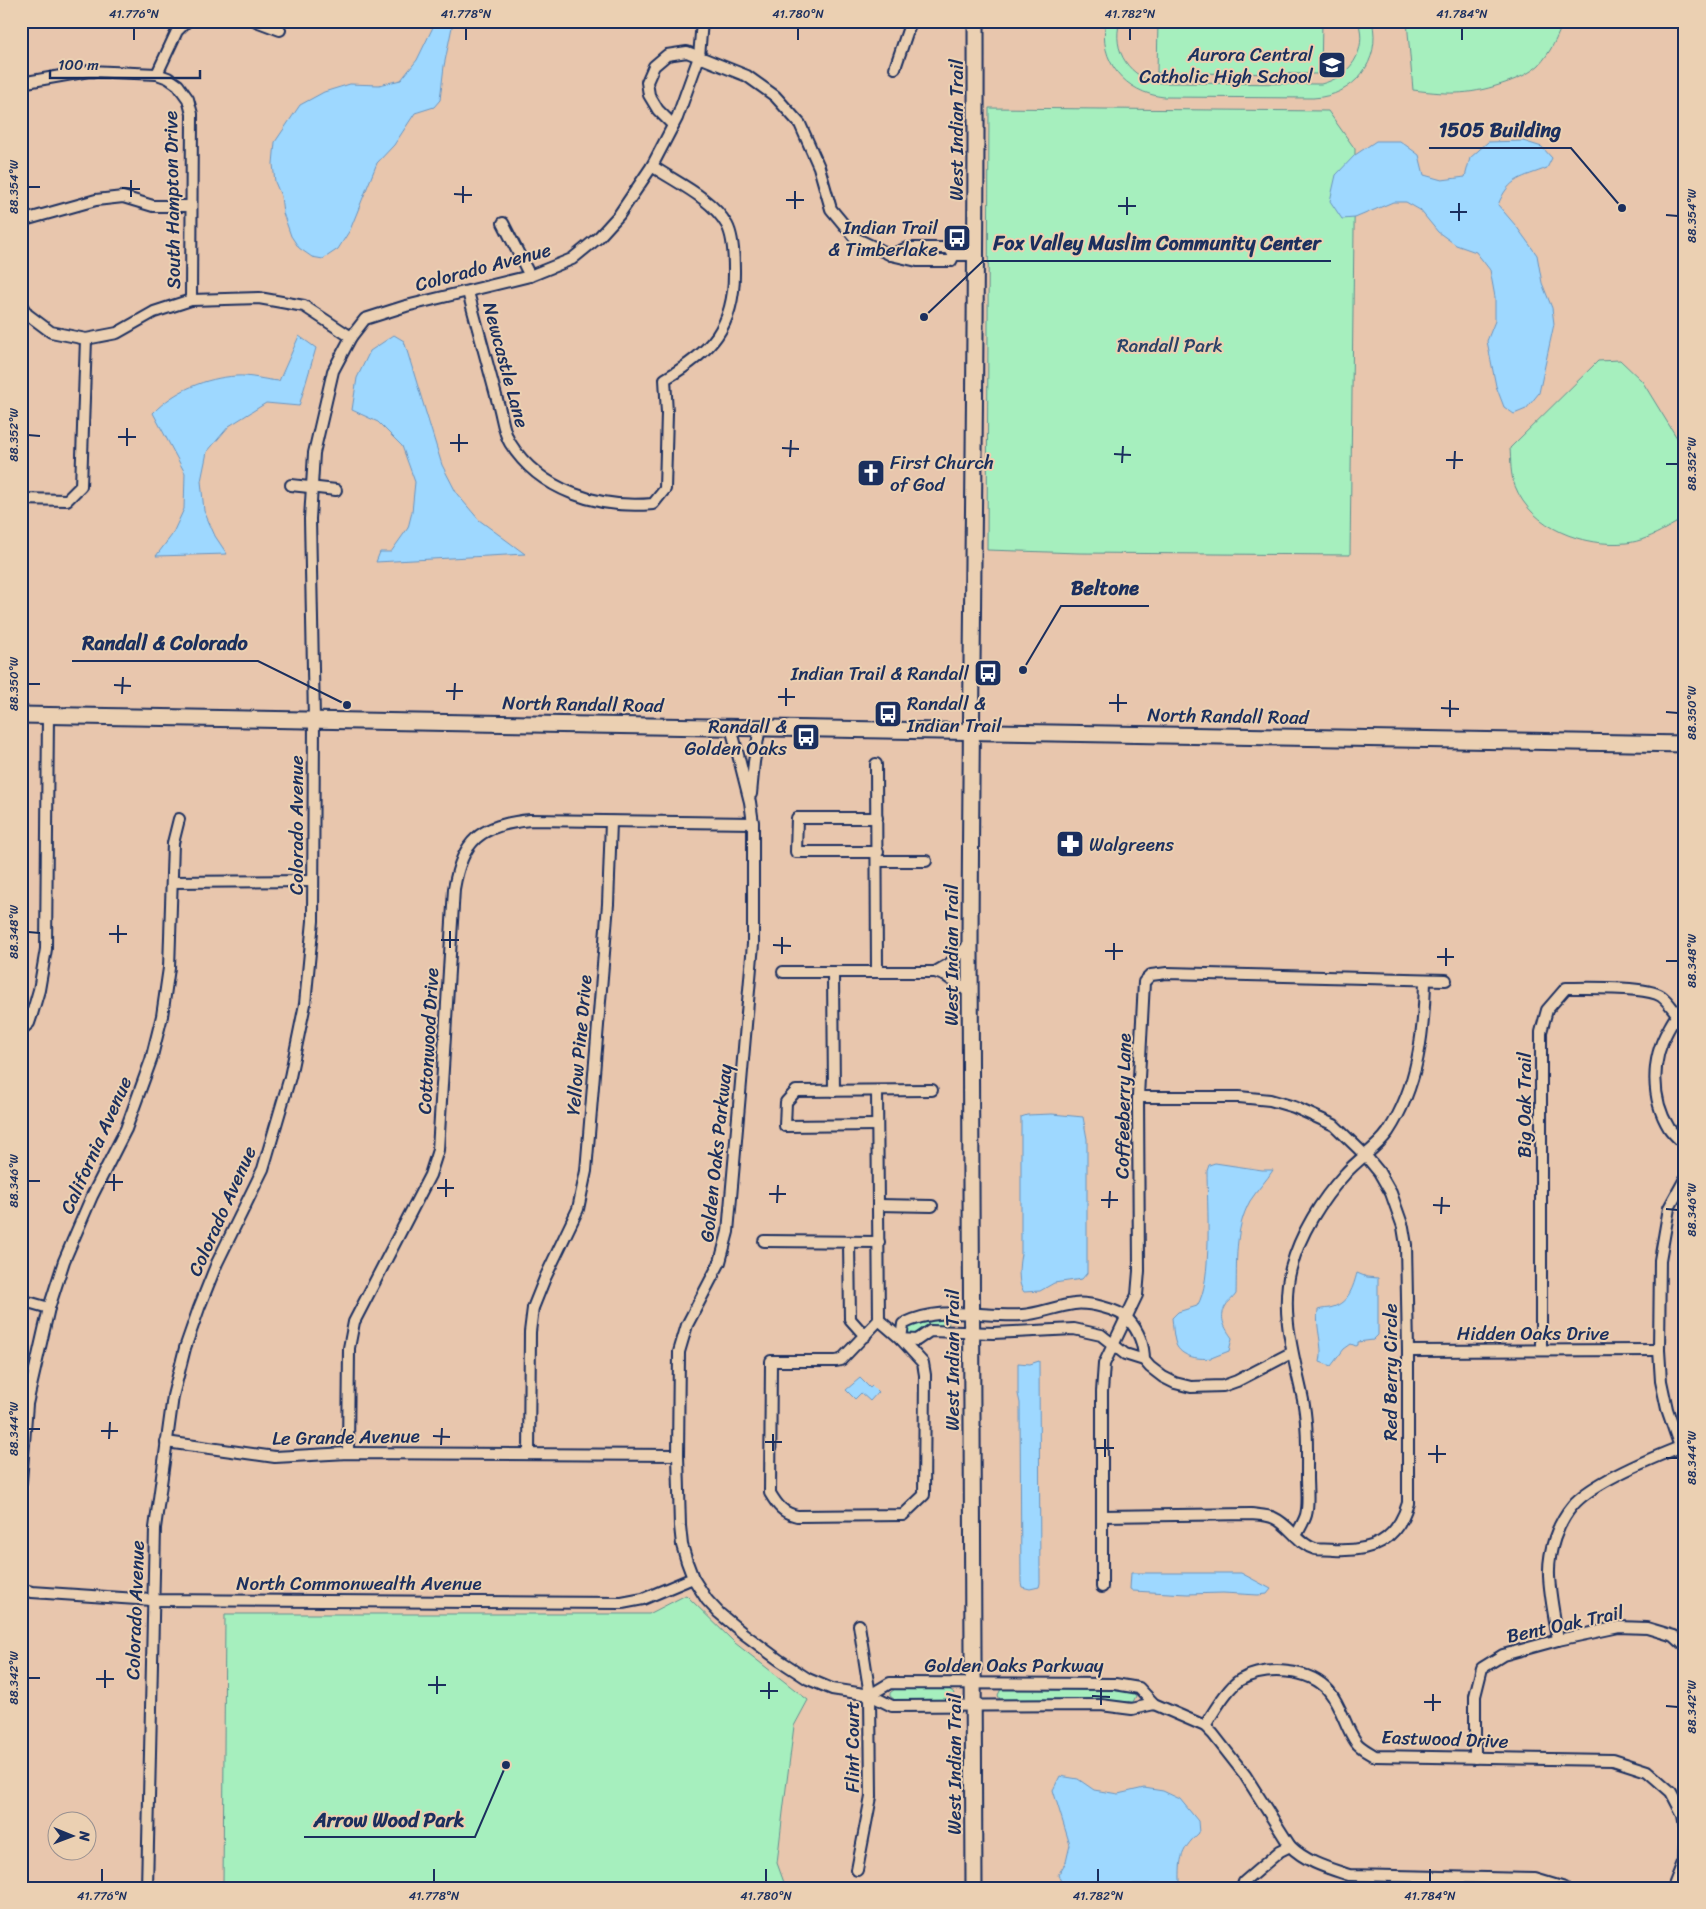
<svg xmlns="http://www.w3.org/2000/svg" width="1706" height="1909" font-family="Sriracha,sans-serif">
	<rect width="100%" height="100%" fill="#e8c6ad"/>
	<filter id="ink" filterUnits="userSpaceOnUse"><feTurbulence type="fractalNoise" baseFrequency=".02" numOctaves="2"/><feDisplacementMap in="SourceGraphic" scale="10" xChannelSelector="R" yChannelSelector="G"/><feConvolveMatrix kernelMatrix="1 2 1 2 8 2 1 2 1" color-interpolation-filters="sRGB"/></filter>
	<g filter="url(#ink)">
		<!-- green -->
		<g fill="#a6efbe" stroke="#608f8e">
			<path d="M1106 21H1120C1111 51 1130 79 1161 83L1321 84C1350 77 1368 51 1358 21H1372C1382 61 1354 96 1313 98L1164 97C1126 93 1097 61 1106 21Z"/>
			<polygon points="1158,21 1322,21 1321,74 1157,73"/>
			<path d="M1407 21H1563C1558 37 1550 53 1539 65 1530 73 1519 78 1508 82 1471 95 1452 95 1413 90Z"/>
			<polygon points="989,108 1328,111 1355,149 1350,555 1079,553 987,550"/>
			<path d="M1620 360 1642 381 1685 451V516C1679 522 1672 525 1665 529 1654 535 1640 542 1626 543 1584 547 1532 529 1515 486 1510 474 1511 461 1510 448L1598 361Z"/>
			<path d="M924 1320H947L949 1323 947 1326C933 1326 924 1326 913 1336L906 1335V1330L910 1326Z"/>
			<polygon points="686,1595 735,1643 808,1700 794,1726 784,1804 777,1863 786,1888 223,1888 225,1614 649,1614"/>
			<polygon points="896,1688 948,1688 954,1693 952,1699 949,1701 895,1700 890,1696 890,1693"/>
			<polygon points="1073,1688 1132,1691 1136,1696 1133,1702 1114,1701 1004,1700 1000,1700 998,1695 1001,1689"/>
		</g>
		<!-- water -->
		<g fill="#9ed8ff" stroke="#6a94bf">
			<polygon points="436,21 463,21 453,22 444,66 440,100 434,107 415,113 394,145 377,163 350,230 338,249 323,259 312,257 299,248 291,236 283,213 281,196 275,182 273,164 275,142 300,105 324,92 350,84 379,85 401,80 417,60"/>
			<path d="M1376 141H1400L1419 155 1424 175 1442 180 1465 177 1470 158 1488 142 1523 141 1542 147 1552 158 1547 168C1522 178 1509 177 1498 205L1516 226 1537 255 1542 283 1552 308 1554 324 1539 393 1526 409 1514 414 1504 407 1496 386 1487 341 1495 321V297L1490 270 1476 252 1456 245 1438 232 1420 210 1406 202H1393L1355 218 1342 219 1330 201 1336 175 1355 155Z"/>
			<polygon points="394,335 404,341 442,465 457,494 479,520 525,554 376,562 380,552 391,552 408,528 412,512 415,482 402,446 378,422 352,410 357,378 370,351"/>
			<path d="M299 336 316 348 299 406 266 403 229 426 207 452 201 481 204 511 215 536 227 554 156 556 172 535 184 509 185 473 153 413C175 390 206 378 236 376 250 375 265 380 279 381Z"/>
			<path d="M1052 1114 1083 1117 1087 1139V1273L1082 1279 1054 1283 1040 1291 1024 1292C1017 1284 1019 1264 1021 1254V1117L1027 1115Z"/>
			<path d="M1215 1163 1262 1170H1273C1267 1180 1257 1190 1250 1201 1234 1230 1237 1263 1236 1294 1233 1299 1227 1302 1225 1307 1219 1319 1225 1328 1232 1338L1229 1351C1223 1353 1217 1356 1211 1358 1197 1360 1178 1356 1175 1341 1173 1334 1173 1325 1172 1318L1178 1312 1197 1306C1213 1282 1207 1202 1207 1171L1209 1165Z"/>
			<path d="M1357 1273 1367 1277 1378 1278V1335L1373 1340 1358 1342V1345L1356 1346 1351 1344 1344 1349 1331 1366 1320 1362C1324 1346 1315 1328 1318 1310 1323 1308 1328 1309 1333 1307 1349 1302 1353 1287 1357 1273Z"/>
			<polygon points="1039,1361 1040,1583 1039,1587 1030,1589 1022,1587 1021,1582 1020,1403 1018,1394 1018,1363 1030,1364"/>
			<polygon points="860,1378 870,1388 872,1386 878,1392 870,1401 861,1393 855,1399 846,1390"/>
			<polygon points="1131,1573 1241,1573 1271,1589 1267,1594 1258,1595 1223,1593 1187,1594 1133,1591 1130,1589"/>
			<path d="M1060 1776 1078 1779 1094 1790 1118 1794 1144 1788 1163 1791 1180 1799 1198 1821 1199 1833C1178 1852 1180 1861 1180 1888H1154L1150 1884H1133L1128 1888H1064L1058 1875 1066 1862 1070 1845 1053 1790Z"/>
		</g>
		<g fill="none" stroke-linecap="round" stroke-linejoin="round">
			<defs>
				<g id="minor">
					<polyline points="256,21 280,30"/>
					<polyline points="895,68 911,21"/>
					<polyline points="157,74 177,31 187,21"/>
					<polyline points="21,83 89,71 157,74 168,78 178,85 188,99 192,114 191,300"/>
					<polyline points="673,125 658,110 649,95 647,82 654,66 667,55 687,52 747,76 775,96 800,124 819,167 831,209 855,238 891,255 917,261 951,261 954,255"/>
					<polyline points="21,221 96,200 123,197 153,206 191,206"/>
					<polyline points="503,223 530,276"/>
					<polyline points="891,255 907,248 949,248 954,255"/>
					<polyline points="954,255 977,255"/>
					<path d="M468 292C478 329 488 366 498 403 502 415 503 432 510 443 540 491 599 509 653 504L665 489 667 413 665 379C711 352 735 327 734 270 734 258 733 236 727 225 712 198 677 183 652 166"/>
					<polyline points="21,305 27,314 51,332 86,339 117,333 154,312 191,300 259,298 304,306 351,337"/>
					<polyline points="291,485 336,490"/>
					<polyline points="21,499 67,500 81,486 86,339"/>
					<polyline points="731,727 750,802 753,823 753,944 728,1232 720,1262 687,1325 679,1352 678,1455 680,1526 682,1545 687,1562 693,1578 707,1600 719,1613 744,1634 779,1660 808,1679 832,1689 870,1695 892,1706 1101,1705 1132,1709 1154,1704"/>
					<polyline points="876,764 877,972"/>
					<polyline points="751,794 754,762 760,727"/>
					<polyline points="877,818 797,818 796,852 878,852"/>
					<polyline points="878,861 926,861"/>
					<polyline points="173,882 313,881"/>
					<polyline points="783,972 935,972 946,976 970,993"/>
					<polyline points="935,972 949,964 970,944"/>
					<polyline points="833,973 834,1091"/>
					<path d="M1685 1009C1676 1014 1673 1021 1668 1030 1651 1059 1651 1099 1669 1128 1673 1134 1680 1140 1685 1145"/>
					<polyline points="21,1030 29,1023 32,1014 39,990 46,949 48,715"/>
					<polyline points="877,1091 879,1320"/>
					<polyline points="877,1125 785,1126 786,1102 796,1091 932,1090"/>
					<polyline points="1685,1179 1669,1208 1660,1260 1659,1350 1661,1381 1667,1409 1680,1447 1685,1454"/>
					<polyline points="878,1205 932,1206"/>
					<polyline points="764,1241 879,1242"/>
					<polyline points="849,1242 850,1319 865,1336"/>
					<polyline points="21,1300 49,1308"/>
					<path d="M879 1320 901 1339 923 1363 925 1375 924 1495 903 1515 797 1516C783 1513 777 1505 770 1493L771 1361H836L841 1360Z"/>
					<polyline points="901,1339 917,1340 930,1331 993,1333 1074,1329 1101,1335 1125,1354 1144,1360 1150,1367 1163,1377 1175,1383 1191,1387 1223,1386 1237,1381 1291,1353"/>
					<path d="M901 1339 903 1324C941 1305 981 1317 1022 1315 1039 1314 1057 1306 1074 1304 1088 1302 1118 1309 1128 1319 1138 1330 1144 1345 1144 1360"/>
					<path d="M1541 1350V1032L1547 1010 1566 988C1586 988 1646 986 1661 996 1667 1000 1672 1008 1677 1014"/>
					<polyline points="1408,1351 1659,1350"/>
					<polyline points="166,1442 275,1457 348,1453 678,1455"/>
					<path d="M348 1453 349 1348 354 1322 430 1175 438 1150 454 889C462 840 480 825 530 820L753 823"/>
					<polyline points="529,1454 530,1332 533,1308 545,1278 578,1209 586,1171 608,904 611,822"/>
					<polyline points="21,1482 27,1404 49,1308 64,1261 92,1196 126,1129 151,1060 162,1016 169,968 173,843 179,819"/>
					<path d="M1102 1516 1251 1514C1259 1515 1268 1515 1274 1518 1290 1525 1298 1544 1315 1549 1320 1550 1328 1549 1334 1550 1372 1552 1397 1541 1408 1503V1351L1406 1245 1403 1227 1391 1193 1379 1172 1365 1155 1334 1125 1294 1107 1270 1100 1239 1097H1138"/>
					<path d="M1296 1536C1299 1529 1304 1522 1306 1515 1309 1504 1307 1489 1307 1477 1307 1450 1308 1421 1302 1395 1293 1353 1280 1311 1291 1268 1300 1234 1321 1200 1345 1174 1358 1159 1377 1148 1388 1132 1418 1086 1424 1033 1425 980"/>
					<polyline points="1102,1587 1102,1392 1104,1364 1137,1295 1139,1271 1138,1097 1144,982 1151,975 1167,973 1446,980"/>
					<polyline points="21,1589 32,1592 152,1600 622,1603 643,1599 693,1578"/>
					<path d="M1558 1640C1555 1619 1550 1597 1549 1576 1548 1551 1557 1524 1573 1505 1592 1483 1652 1458 1680 1447"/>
					<path d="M870 1695 890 1683 1115 1684 1139 1688 1154 1704 1205 1726 1213 1734 1245 1775 1290 1846C1306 1862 1328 1868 1349 1875L1535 1879 1565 1888"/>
					<path d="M1205 1726C1212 1714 1228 1687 1240 1680 1265 1666 1310 1668 1329 1691 1342 1707 1345 1727 1356 1742 1360 1748 1369 1752 1375 1756L1613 1760 1647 1771 1671 1792 1683 1815 1685 1827"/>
					<polyline points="1475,1758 1475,1696 1482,1668 1503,1655 1558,1640 1619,1627 1647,1628 1674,1636 1685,1646"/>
					<polyline points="857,1870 871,1797 870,1695 859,1625"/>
					<polyline points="147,1888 155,1528 173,1396 185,1348 199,1308 217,1263 263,1169 290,1077 305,1004 313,921 314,719 310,519 314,453 333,371 351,337 365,319 406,306 530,276 572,259 599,237 619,215 652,166 677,118 699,57 702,21"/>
					<polyline points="1242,1888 1244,1882 1280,1851 1290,1846"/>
					<polyline points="1673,1888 1684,1860 1685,1843"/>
				</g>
				<g id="secondary">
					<polyline points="21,715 1685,744"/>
					<path d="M974 1888C975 1575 970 1262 970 950 971 640 977 331 976 21"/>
				</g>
			</defs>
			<!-- minor casing -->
			<use href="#minor" stroke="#1b2f5e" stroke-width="14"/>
			<!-- secondary casing -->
			<use href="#secondary" stroke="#1b2f5e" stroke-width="19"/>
			<!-- minor -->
			<use href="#minor" stroke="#ebd0b2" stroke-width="10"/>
			<!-- secondary -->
			<use href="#secondary" stroke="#ebd0b2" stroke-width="15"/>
		</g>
	</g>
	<!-- ticks -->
	<path fill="none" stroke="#1b2f5e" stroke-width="2" d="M134 40V28M466 40V28M798 40V28M1130 40V28M1462 40V28M28 187H40M122 188 140 189M454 194 472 195M131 197V180M786 200H804M463 203V186M1118 206H1136M795 209V191M1450 212H1467M1127 215V197M1666 215 1678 216M1459 221V203M28 435 40 436M118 437H136M450 443H468M127 446V428M782 448 799 449M459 452V434M1114 454 1131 455M790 457 791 440M1446 460H1463M1122 463 1123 446M1666 464H1678M1454 469 1455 451M28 684H40M114 685 131 686M446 691H463M122 694 123 677M778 697H795M454 700 455 683M1109 703H1127M786 706V688M1441 708 1459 709M1118 712V694M1666 712 1678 713M1450 717V700M28 932 40 933M109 934H127M441 940H459M118 943V925M773 945 791 946M450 948V931M1105 951H1123M782 954V937M1437 957H1454M1114 960V943M1666 961H1678M1446 966V948M28 1181H40M105 1182H123M437 1188H454M114 1191V1174M769 1194H786M446 1197V1179M1101 1200H1118M777 1203 778 1185M1433 1205 1450 1206M1109 1208 1110 1191M1666 1209 1678 1210M1441 1214 1442 1197M28 1429H40M101 1431H118M433 1436 450 1437M109 1439 110 1422M765 1442H782M441 1445 442 1428M1096 1448H1114M773 1451V1434M1428 1454H1446M1105 1457V1439M1666 1458H1678M1437 1463V1445M28 1678H40M96 1679H114M428 1685H446M105 1688V1670M760 1691H778M437 1694V1676M1092 1696 1110 1697M769 1699V1682M1424 1702H1441M1101 1705V1688M1666 1706 1678 1707M1433 1711V1694M102 1882V1869M434 1882V1869M766 1882V1869M1098 1882V1869M1430 1882V1869"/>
	<!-- icons -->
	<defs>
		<symbol id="school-square" viewBox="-11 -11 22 22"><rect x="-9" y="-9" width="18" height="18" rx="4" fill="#1b2f5e" stroke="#ebd0b2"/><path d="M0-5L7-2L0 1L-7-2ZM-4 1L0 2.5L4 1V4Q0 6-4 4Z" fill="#fff"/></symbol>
		<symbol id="bus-square" viewBox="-11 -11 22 22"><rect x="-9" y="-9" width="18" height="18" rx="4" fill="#1b2f5e" stroke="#ebd0b2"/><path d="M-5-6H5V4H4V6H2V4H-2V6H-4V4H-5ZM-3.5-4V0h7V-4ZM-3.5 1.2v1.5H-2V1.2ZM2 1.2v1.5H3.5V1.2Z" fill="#fff"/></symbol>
		<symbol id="church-square" viewBox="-11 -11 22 22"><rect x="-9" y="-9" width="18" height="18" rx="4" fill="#1b2f5e" stroke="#ebd0b2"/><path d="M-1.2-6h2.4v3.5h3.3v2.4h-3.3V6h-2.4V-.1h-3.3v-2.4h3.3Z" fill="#fff"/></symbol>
		<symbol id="pharmacy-square" viewBox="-11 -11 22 22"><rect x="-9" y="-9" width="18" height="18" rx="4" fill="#1b2f5e" stroke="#ebd0b2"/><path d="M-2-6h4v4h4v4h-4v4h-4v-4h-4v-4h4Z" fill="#fff"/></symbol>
	</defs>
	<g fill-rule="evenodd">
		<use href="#school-square" x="1316" y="49" width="32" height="32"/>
		<use href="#bus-square" x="941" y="222" width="32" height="32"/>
		<use href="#church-square" x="855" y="457" width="32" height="32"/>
		<use href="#bus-square" x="972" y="657" width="32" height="32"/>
		<use href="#bus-square" x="872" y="698" width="32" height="32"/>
		<use href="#bus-square" x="790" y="721" width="32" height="32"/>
		<use href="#pharmacy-square" x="1054" y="828" width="32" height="32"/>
	</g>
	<g text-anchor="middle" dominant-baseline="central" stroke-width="4" stroke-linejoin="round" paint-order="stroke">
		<!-- poi labels -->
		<g font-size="19" fill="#1b2f5e" stroke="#ebd0b2" text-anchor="end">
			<text x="1313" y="54">Aurora Central<tspan x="1313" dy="22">Catholic High School</tspan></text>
			<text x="938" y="227">Indian Trail<tspan x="938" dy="22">&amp; Timberlake</tspan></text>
			<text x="890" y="462" text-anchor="start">First Church<tspan x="890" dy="22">of God</tspan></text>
			<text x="969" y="673">Indian Trail &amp; Randall</text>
			<text x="907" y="703" text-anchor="start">Randall &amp;<tspan x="907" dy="22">Indian Trail</tspan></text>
			<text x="787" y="726">Randall &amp;<tspan x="787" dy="22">Golden Oaks</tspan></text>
			<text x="1089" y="844" text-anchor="start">Walgreens</text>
		</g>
		<!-- street labels -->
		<g font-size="19" fill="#1b2f5e" stroke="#ebd0b2">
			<text transform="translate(956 130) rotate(-90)">West Indian Trail</text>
			<text transform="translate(172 200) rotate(-91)">South Hampton Drive</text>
			<text transform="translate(483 267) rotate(-15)">Colorado Avenue</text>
			<text transform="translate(506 365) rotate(75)">Newcastle Lane</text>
			<text transform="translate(583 704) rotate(1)">North Randall Road</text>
			<text transform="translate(1228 716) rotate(1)">North Randall Road</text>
			<text transform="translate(296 825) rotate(-90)">Colorado Avenue</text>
			<text transform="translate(951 955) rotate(-90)">West Indian Trail</text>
			<text transform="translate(428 1041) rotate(-87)">Cottonwood Drive</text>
			<text transform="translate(579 1045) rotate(-85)">Yellow Pine Drive</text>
			<text transform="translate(1524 1105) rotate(-90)">Big Oak Trail</text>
			<text transform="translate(1123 1106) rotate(-89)">Coffeeberry Lane</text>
			<text transform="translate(96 1145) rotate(-66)">California Avenue</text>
			<text transform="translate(716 1153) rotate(-84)">Golden Oaks Parkway</text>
			<text transform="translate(222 1211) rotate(-66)">Colorado Avenue</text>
			<text x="1533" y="1333">Hidden Oaks Drive</text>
			<text transform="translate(952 1360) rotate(-90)">West Indian Trail</text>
			<text transform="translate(1390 1372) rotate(-90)">Red Berry Circle</text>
			<text transform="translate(346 1437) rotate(-1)">Le Grande Avenue</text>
			<text x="359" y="1583">North Commonwealth Avenue</text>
			<text transform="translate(135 1610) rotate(-88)">Colorado Avenue</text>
			<text transform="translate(1565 1624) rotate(-12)">Bent Oak Trail</text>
			<text x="1014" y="1665">Golden Oaks Parkway</text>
			<text transform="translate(1445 1739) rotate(2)">Eastwood Drive</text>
			<text transform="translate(852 1747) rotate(-90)">Flint Court</text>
			<text transform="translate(954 1764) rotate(-90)">West Indian Trail</text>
		</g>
		<!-- park labels -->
		<g font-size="19" fill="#294268" stroke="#ebd0b2">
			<text x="1170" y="345">Randall Park</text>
		</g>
	</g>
	<!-- callouts -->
	<path fill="none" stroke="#1b2f5e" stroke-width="2" d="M1622 208L1571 148H1429M924 317L983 261H1331M1023 670L1061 606H1149M347 705L258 661H72M506 1765L475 1837H304"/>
	<g fill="#1b2f5e" stroke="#ebd0b2" stroke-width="2">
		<circle cx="1622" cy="208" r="5"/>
		<circle cx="924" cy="317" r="5"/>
		<circle cx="1023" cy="670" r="5"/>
		<circle cx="347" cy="705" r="5"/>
		<circle cx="506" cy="1765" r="5"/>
	</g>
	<g font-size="20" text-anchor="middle" font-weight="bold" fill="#1b2f5e" stroke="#ebd0b2" stroke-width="4" stroke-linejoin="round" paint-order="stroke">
		<text x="1500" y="137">1505 Building</text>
		<text x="1157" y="250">Fox Valley Muslim Community Center</text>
		<text x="1105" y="595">Beltone</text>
		<text x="165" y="650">Randall &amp; Colorado</text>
		<text x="389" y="1827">Arrow Wood Park</text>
	</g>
	<!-- margin -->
	<rect width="1706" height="1909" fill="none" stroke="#ebd0b2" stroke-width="55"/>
	<!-- north arrow -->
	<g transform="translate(72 1836) rotate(91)"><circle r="24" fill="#ebd0b2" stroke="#989090"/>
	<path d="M0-4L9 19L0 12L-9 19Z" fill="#1b2f5e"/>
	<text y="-8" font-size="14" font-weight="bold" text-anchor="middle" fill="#1b2f5e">N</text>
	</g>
	<!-- scale -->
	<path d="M50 70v8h150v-8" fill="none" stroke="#1b2f5e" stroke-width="2.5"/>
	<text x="58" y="70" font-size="15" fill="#1b2f5e" stroke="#ebd0b2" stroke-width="4" paint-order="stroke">100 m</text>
	<rect x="28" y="28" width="1650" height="1854" fill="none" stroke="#1b2f5e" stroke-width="2"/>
	<g font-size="12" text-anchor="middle" fill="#1b2f5e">
		<text x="134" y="18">41.776°N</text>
		<text x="466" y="18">41.778°N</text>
		<text x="798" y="18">41.780°N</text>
		<text x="1130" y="18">41.782°N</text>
		<text x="1462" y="18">41.784°N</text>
		<text transform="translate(14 187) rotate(-90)" y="4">88.354°W</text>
		<text transform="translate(1692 216) rotate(-90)" y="4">88.354°W</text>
		<text transform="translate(14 435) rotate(-90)" y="4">88.352°W</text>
		<text transform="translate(1692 464) rotate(-90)" y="4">88.352°W</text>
		<text transform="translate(14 684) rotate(-90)" y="4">88.350°W</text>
		<text transform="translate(1692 713) rotate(-90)" y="4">88.350°W</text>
		<text transform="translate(14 932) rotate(-90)" y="4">88.348°W</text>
		<text transform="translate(1692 961) rotate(-90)" y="4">88.348°W</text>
		<text transform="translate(14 1181) rotate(-90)" y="4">88.346°W</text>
		<text transform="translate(1692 1210) rotate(-90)" y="4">88.346°W</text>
		<text transform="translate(14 1429) rotate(-90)" y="4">88.344°W</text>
		<text transform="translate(1692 1458) rotate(-90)" y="4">88.344°W</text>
		<text transform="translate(14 1678) rotate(-90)" y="4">88.342°W</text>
		<text transform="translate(1692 1707) rotate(-90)" y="4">88.342°W</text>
		<text x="102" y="1900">41.776°N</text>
		<text x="434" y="1900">41.778°N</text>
		<text x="766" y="1900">41.780°N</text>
		<text x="1098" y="1900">41.782°N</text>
		<text x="1430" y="1900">41.784°N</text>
	</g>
</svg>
